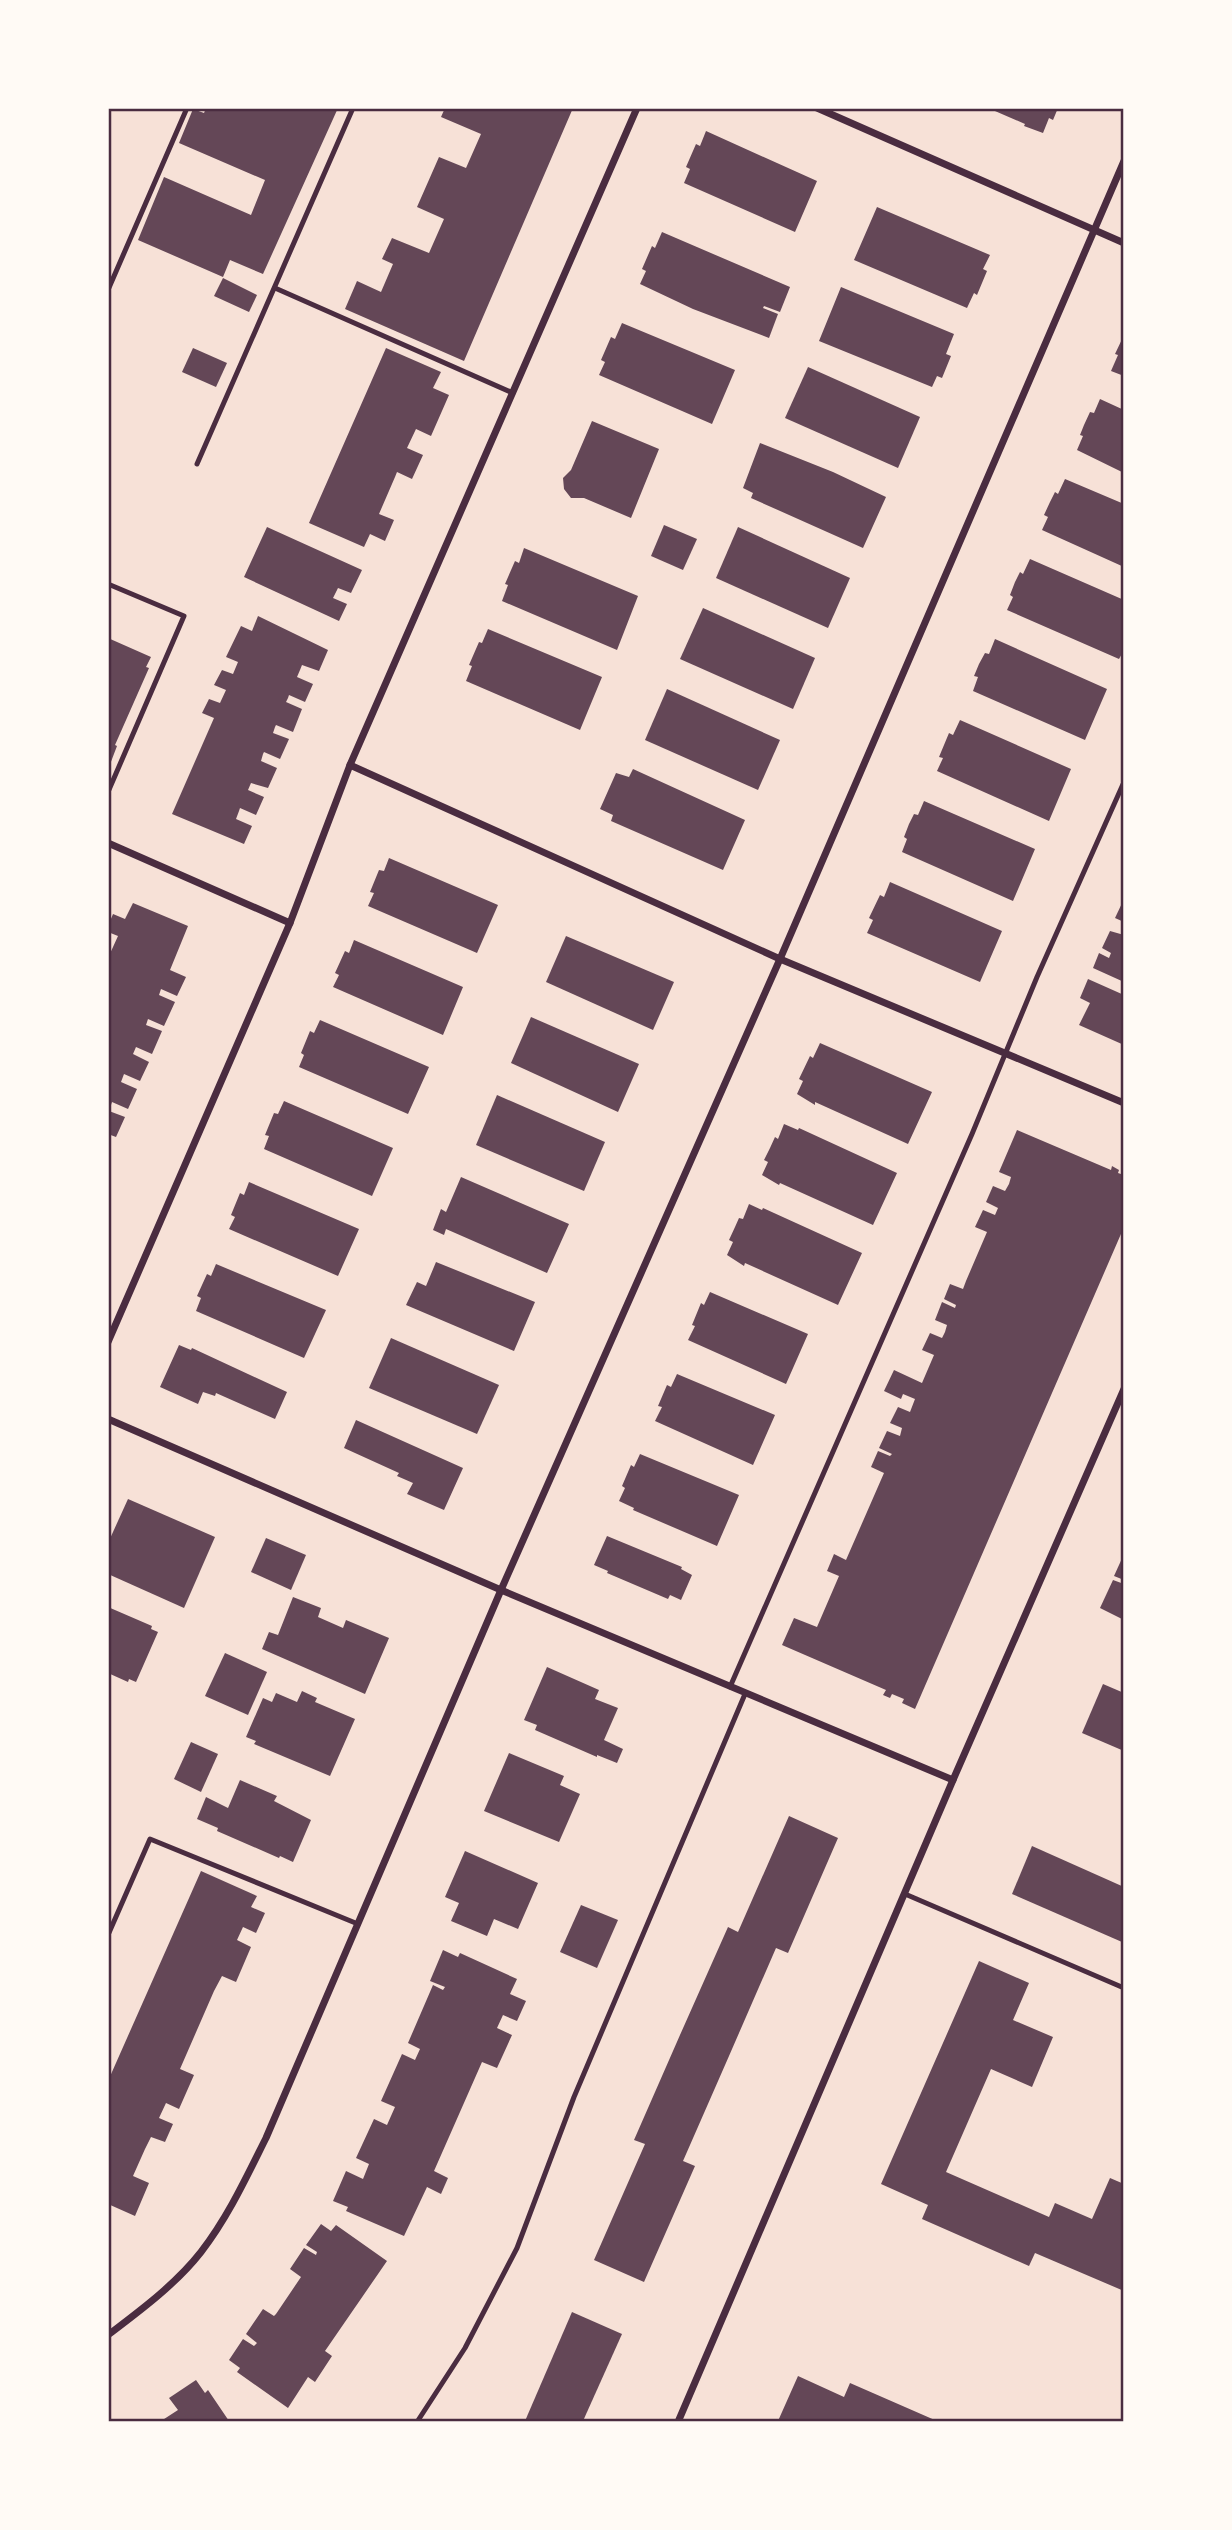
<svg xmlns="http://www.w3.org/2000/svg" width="1232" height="2530" font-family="'Varela Round',sans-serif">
	<rect width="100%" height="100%" fill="#f7e1d7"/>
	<!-- building -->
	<g fill="#644757">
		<polygon points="206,108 338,108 263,274 230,260 223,277 138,240 164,177 251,215 265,180 179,143 193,109 204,113"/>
		<polygon points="445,108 573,108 464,361 345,309 357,281 381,292 393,264 382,259 392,238 429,253 444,219 417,207 439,157 466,168 481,134 441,117"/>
		<polygon points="988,108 1058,108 1053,120 1049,118 1043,133 1024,126 1025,124"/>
		<polygon points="706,131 817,181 795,232 684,183 690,169 686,167 696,144 700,146"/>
		<polygon points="877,207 990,255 983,269 987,271 977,295 974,293 967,308 854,260"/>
		<polygon points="662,232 790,287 780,312 764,306 763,308 778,314 769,338 693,309 640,284 646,271 642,269 652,246 655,248"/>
		<polygon points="223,278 257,295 249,312 214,296"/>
		<polygon points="841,287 954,334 946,354 951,356 942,378 937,376 932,387 819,341"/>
		<polygon points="622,323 735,370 712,424 599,375 605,362 601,360 611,337 615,339"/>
		<polygon points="1124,335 1124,376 1111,371 1118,355 1115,354"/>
		<polygon points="193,348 227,363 216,387 182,372"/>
		<polygon points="386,348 441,372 433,388 449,395 431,436 416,429 407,448 423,455 412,479 397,472 395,477 379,514 394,520 385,541 370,534 364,547 309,523"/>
		<polygon points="808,367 920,417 898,468 785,418"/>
		<polygon points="1100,399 1124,410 1124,473 1077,450 1083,436 1080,435 1084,425 1090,412 1094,413"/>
		<polygon points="592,421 659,449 631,518 584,498 571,498 564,489 563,478 571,470"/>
		<polygon points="760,443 833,472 886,497 863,548 751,498 753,493 743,488"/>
		<polygon points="1065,479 1124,504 1124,567 1042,530 1048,517 1044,515 1050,502 1055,492 1058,494"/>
		<polygon points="664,525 697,539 683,570 651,556"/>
		<polygon points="267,527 362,570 351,593 338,588 333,598 347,604 339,621 244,577"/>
		<polygon points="738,527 850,578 828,628 716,578"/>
		<polygon points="524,548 638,596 617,650 502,601 508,585 505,584 515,561 519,563"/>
		<polygon points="1030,559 1124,600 1124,650 1119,659 1007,610 1013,597 1010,595 1015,582 1020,572 1023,574"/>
		<polygon points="703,608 815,658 793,709 680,659"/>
		<polygon points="258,616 328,650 319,671 302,665 300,670 297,677 313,684 305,702 289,695 288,698 286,702 302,709 293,732 276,725 275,727 273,733 289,739 280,759 264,752 263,754 261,761 277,768 268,788 251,783 248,790 264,797 256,815 240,808 239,811 236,819 252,826 244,844 172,814 214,718 202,713 209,699 220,703 226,690 214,685 222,670 233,674 238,662 226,657 241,626 252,631"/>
		<polygon points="488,629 602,677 580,730 466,681 472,666 469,665 479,642 482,643"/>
		<polygon points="108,638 151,657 146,667 149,668 115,745 117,746 109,767"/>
		<polygon points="995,639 1107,689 1085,740 973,691 978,677 974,676 979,664 985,653 989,654"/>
		<polygon points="667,689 780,740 758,790 645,740"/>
		<polygon points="960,720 1071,769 1049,821 937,771 943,758 939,757 949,733 953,735"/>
		<polygon points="633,769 745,820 723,870 611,821 613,815 600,809 616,773 629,777"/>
		<polygon points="924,801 1035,849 1013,901 902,852 907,839 904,837 909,824 914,814 918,815"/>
		<polygon points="389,858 498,905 477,953 368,906 374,893 370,892 379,870 384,871"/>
		<polygon points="890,882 1002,931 980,982 867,933 873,920 869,918 880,895 884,897"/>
		<polygon points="1124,899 1124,922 1115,918"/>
		<polygon points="133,903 188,926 170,970 186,977 177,996 161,989 159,995 175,1002 164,1026 148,1019 146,1025 162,1031 152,1054 136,1047 133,1054 149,1062 140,1081 124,1074 121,1082 137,1089 128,1109 112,1102 109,1111 125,1117 116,1137 108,1134 108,958 118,936 108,932 108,926 113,914 125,919"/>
		<polygon points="1110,931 1124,935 1124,982 1093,968 1099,953 1109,958 1111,953 1102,948"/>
		<polygon points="566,936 674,982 653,1030 546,982"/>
		<polygon points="354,940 463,987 443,1035 333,987 339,975 335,973 345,951 349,953"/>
		<polygon points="1088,979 1124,995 1124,1045 1079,1025 1090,1003 1080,998"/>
		<polygon points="531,1017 639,1064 618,1112 511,1063"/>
		<polygon points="320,1020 429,1067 408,1114 299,1067 304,1055 301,1053 310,1031 314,1033"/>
		<polygon points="820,1043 932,1092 908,1144 815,1102 815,1105 797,1094 803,1081 799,1079 810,1056 813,1058"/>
		<polygon points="497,1095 605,1142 584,1191 476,1145"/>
		<polygon points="284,1101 393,1148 372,1196 264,1149 269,1136 265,1135 274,1113 278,1114"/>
		<polygon points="784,1124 798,1130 799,1128 897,1173 873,1225 780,1183 779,1185 762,1175 768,1162 764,1160 770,1148 775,1137 778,1139"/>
		<polygon points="1017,1130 1111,1170 1112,1166 1119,1170 1118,1173 1124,1175 1124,1227 915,1709 902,1703 904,1699 892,1694 890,1698 883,1695 886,1690 782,1645 794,1618 817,1627 839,1576 827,1571 834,1554 846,1560 884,1473 871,1467 878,1451 890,1456 892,1454 879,1448 887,1431 900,1436 902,1428 890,1423 898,1407 910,1412 915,1399 903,1394 901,1399 884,1391 894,1370 922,1383 934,1355 922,1350 930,1333 942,1338 945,1332 947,1325 935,1320 942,1302 955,1308 956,1305 944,1299 950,1284 963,1289 966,1281 987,1232 975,1227 983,1210 995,1215 998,1208 986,1202 993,1186 1005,1191 1009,1184 1011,1177 999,1172"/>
		<polygon points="461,1177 569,1224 547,1273 446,1229 444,1235 433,1230 441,1209 446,1212"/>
		<polygon points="249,1182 359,1229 338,1276 229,1229 235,1217 231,1215 240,1193 244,1195"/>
		<polygon points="749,1204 762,1210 763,1208 862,1253 838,1305 745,1263 744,1266 727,1255 733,1242 729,1240 735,1227 739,1218 743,1219"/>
		<polygon points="436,1262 535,1302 514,1351 406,1305 417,1282 426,1286"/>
		<polygon points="216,1264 326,1310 304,1358 196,1311 201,1298 197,1296 207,1274 211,1276"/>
		<polygon points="710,1292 808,1334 786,1384 688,1340 695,1326 692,1325 701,1303 704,1305"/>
		<polygon points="391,1338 499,1385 477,1434 369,1388"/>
		<polygon points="179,1345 191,1350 192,1348 287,1392 275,1419 216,1393 215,1396 203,1392 198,1404 160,1387"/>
		<polygon points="677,1374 775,1415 753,1465 655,1421 662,1407 658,1406 667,1385 671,1387"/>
		<polygon points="356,1420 463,1468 444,1510 407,1494 413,1483 397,1476 399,1473 344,1448"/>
		<polygon points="640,1454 739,1495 717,1546 633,1510 634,1508 619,1501 625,1488 622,1486 631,1465 634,1467"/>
		<polygon points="128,1499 215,1537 184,1608 108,1574 108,1543"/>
		<polygon points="607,1536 682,1567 681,1569 692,1575 681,1600 670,1595 668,1599 607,1573 608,1571 594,1565"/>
		<polygon points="266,1538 306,1555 291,1590 251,1572"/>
		<polygon points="1124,1554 1124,1580 1114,1576"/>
		<polygon points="1113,1580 1124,1584 1124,1620 1100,1608"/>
		<polygon points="293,1597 321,1608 318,1617 343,1628 346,1620 389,1638 365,1694 262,1649 269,1632 278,1635"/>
		<polygon points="108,1607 152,1626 151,1629 158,1632 136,1682 129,1679 128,1682 108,1673"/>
		<polygon points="225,1653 267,1672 248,1715 205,1696"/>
		<polygon points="547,1667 599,1690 595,1699 618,1708 604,1740 623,1749 617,1763 597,1755 597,1757 535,1730 537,1725 524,1720"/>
		<polygon points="1103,1684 1124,1693 1124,1751 1082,1733"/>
		<polygon points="302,1691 317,1698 315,1702 355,1719 330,1776 254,1744 256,1741 246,1737 263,1698 272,1702 276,1693 297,1702"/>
		<polygon points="191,1742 218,1754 201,1792 174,1779"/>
		<polygon points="509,1753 564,1776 560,1785 580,1794 559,1842 484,1811"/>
		<polygon points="240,1780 277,1796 274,1801 311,1820 293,1862 280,1856 279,1858 217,1831 218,1828 197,1819 206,1797 228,1808"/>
		<polygon points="789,1816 838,1838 788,1953 776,1948 729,2056 683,2161 695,2166 644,2282 594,2260 645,2144 634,2140 680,2035 728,1927 738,1932"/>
		<polygon points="1032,1846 1124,1887 1122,1942 1012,1894"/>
		<polygon points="465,1851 538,1883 518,1929 494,1919 487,1936 451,1921 459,1903 445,1897"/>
		<polygon points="201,1871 257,1896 251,1907 265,1913 256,1933 243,1927 237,1940 251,1947 236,1982 222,1976 214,1991 180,2069 194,2075 179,2109 166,2103 159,2118 173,2124 165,2142 151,2137 145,2149 133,2176 149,2183 135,2216 108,2204 108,2081"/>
		<polygon points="581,1905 618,1920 597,1968 560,1952"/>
		<polygon points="443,1950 458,1957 460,1953 517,1979 510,1994 526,2001 517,2021 503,2015 497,2028 512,2035 497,2068 482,2062 434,2171 448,2178 441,2194 427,2187 404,2236 346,2211 348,2207 333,2201 346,2171 363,2179 369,2164 356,2158 374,2119 387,2125 395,2107 381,2101 402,2054 415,2060 420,2049 408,2043 433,1985 443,1990 445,1987 430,1981"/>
		<polygon points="979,1961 1029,1983 1013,2020 1053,2037 1032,2087 991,2069 946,2172 1049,2217 1055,2203 1092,2219 1110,2178 1124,2184 1124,2291 1035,2253 1029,2266 922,2219 928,2205 881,2184"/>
		<polygon points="321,2224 331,2231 336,2225 387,2261 325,2351 332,2356 315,2382 308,2377 288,2408 237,2372 240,2368 229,2360 243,2339 254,2346 257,2343 246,2334 263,2309 274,2316 276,2314 301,2277 290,2269 304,2248 316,2255 317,2252 306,2245"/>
		<polygon points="572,2312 622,2334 583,2421 525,2421"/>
		<polygon points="798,2376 844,2397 850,2383 937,2421 778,2421"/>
		<polygon points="196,2380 205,2393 208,2390 229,2421 161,2421 178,2410 169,2398"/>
	</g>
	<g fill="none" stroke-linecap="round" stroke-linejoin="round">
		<!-- service -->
		<g stroke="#4a2c40" stroke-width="5">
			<polyline points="275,288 513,393"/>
			<polyline points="108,290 187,108"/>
			<polyline points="197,464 353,108"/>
			<polyline points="108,584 184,616 108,792"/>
			<polyline points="730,1687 972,1134 1037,977 1124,782"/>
			<polyline points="905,1894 1124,1988"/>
			<polyline points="108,1935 150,1839 358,1924"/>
			<polyline points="417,2422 465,2348 517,2248 574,2097 745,1694"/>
		</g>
		<!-- minor -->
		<g stroke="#4a2c40" stroke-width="7">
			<polyline points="817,108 1124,243"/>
			<polyline points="350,765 780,959 1124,1103"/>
			<polyline points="108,843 290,923"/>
			<polyline points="108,1342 290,923 350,765 637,108"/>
			<polyline points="108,1419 501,1590 953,1780"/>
			<path d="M108 2335C141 2310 176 2284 201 2252 228 2217 246 2178 266 2138L501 1590 780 959 1124 161"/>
			<polyline points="678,2422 953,1780 1124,1389"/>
		</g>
	</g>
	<!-- border -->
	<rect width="1232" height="2530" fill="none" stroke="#fffaf5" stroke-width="220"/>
	<rect x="110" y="110" width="1012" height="2310" fill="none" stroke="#4a2c40" stroke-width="2.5"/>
</svg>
